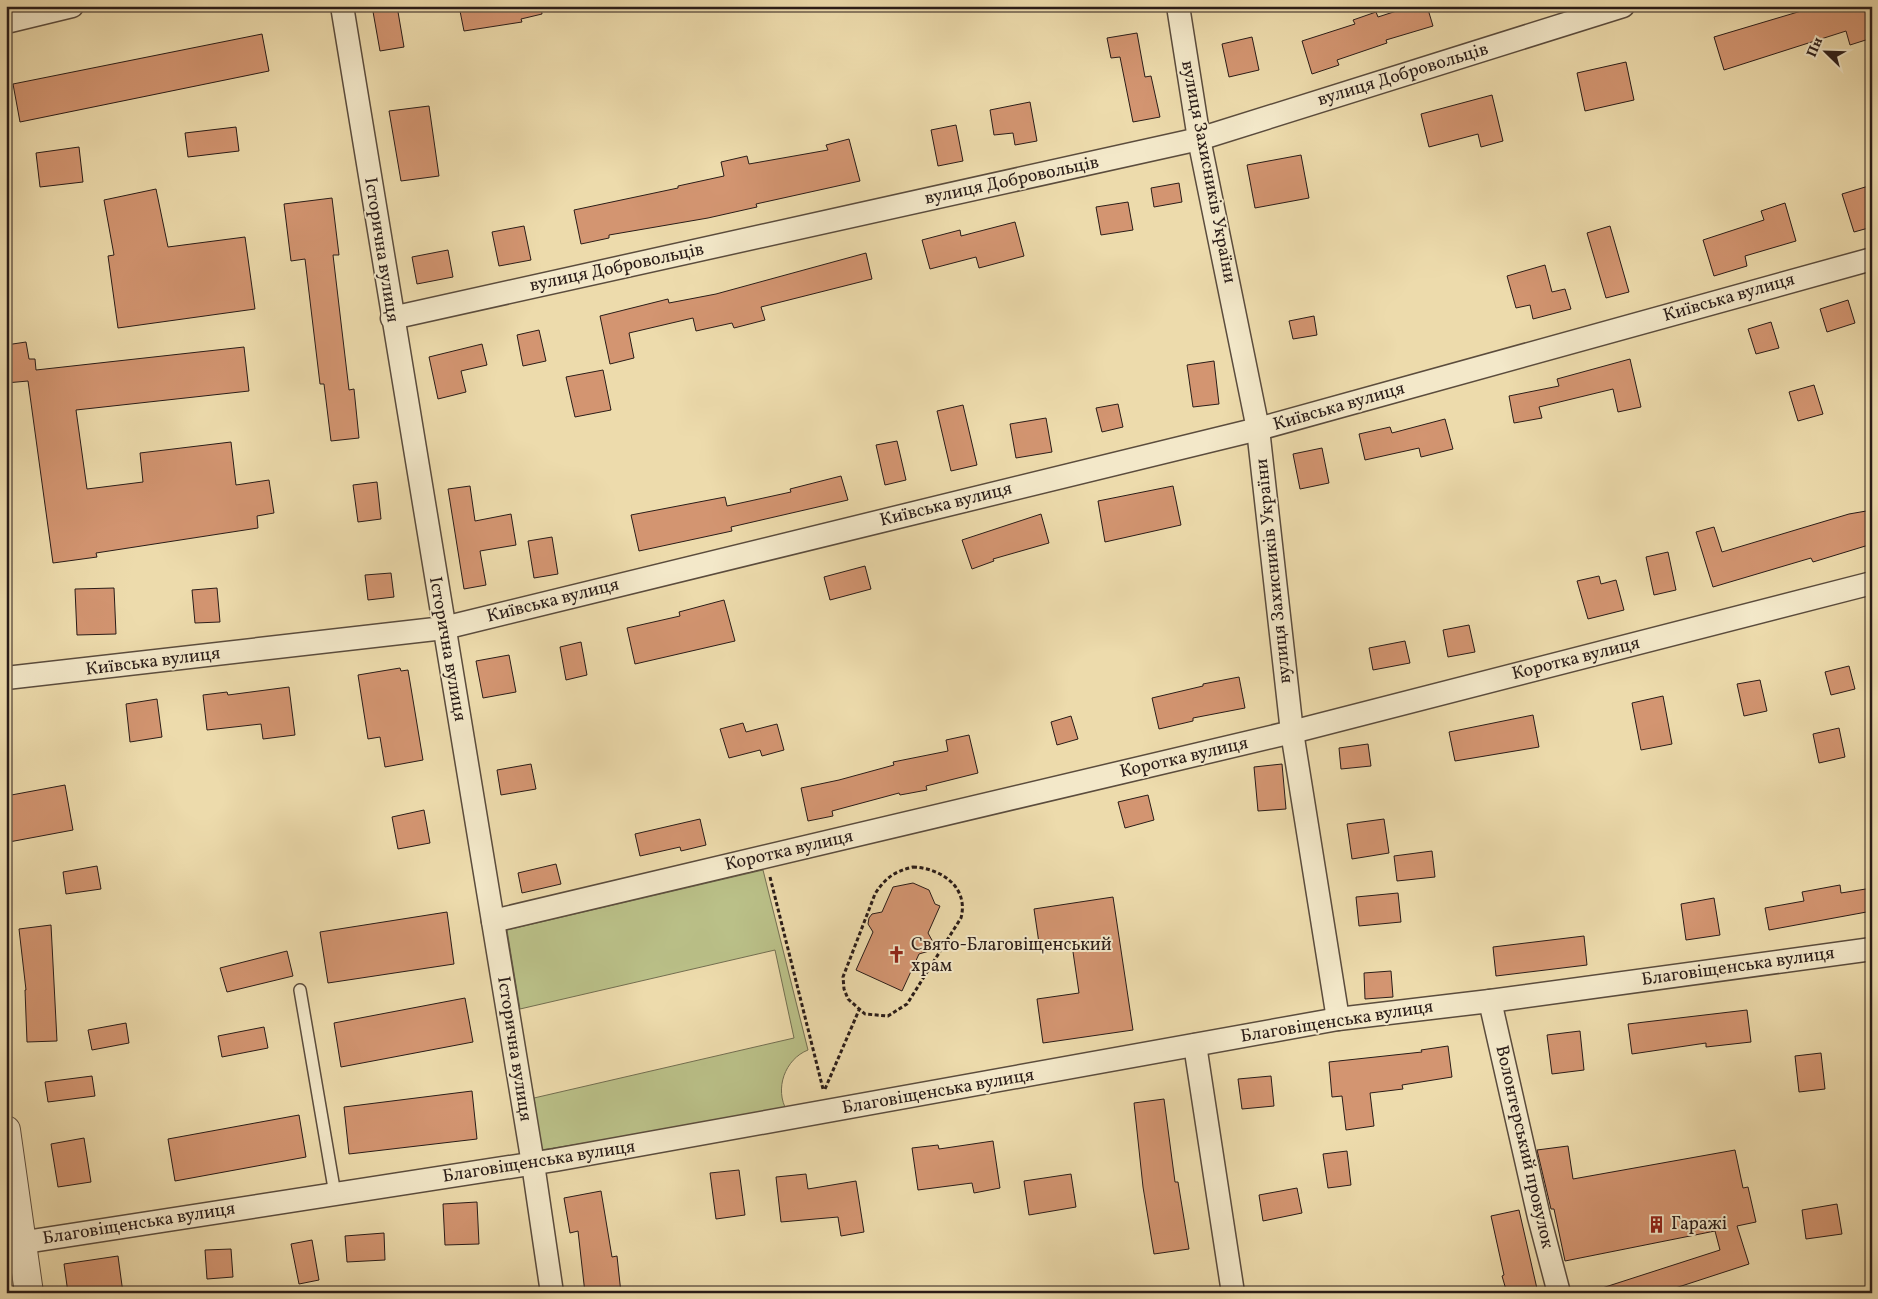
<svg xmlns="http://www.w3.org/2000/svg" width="1878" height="1299" font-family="Vollkorn,serif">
	<rect width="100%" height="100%" fill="#eddbac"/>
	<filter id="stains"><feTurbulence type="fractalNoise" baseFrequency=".004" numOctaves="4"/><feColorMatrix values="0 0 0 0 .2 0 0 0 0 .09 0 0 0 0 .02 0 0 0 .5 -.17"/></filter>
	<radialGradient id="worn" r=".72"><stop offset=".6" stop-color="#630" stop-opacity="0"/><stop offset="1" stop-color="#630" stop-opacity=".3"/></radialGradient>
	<!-- green -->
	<path fill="#bac088" stroke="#726e50" d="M763 870 808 1050C785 1059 774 1089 787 1111L541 1150 534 1098 794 1038 775 950 520 1009 507 930Z"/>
	<!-- building -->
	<g fill="#d39571" stroke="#2a1c18">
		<polygon points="372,6 397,6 404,47 380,51"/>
		<polygon points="459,6 541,6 542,14 521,19 522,22 464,31"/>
		<polygon points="1412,6 1427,6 1433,26 1386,40 1387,43 1337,60 1339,65 1312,74 1302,41 1355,24 1353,20 1376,12 1378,17"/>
		<polygon points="1818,6 1872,6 1872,38 1850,45 1846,31 1724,70 1714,37"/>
		<polygon points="1137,33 1145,77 1151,76 1160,117 1133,122 1120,57 1111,58 1107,38"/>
		<polygon points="262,34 269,71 20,122 13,84"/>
		<polygon points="1252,37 1259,70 1229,77 1222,44"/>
		<polygon points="1626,62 1634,100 1585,111 1577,73"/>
		<polygon points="1492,95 1503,141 1481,147 1478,134 1429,147 1421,114"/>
		<polygon points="1030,102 1037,141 1015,145 1013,133 994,135 990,110"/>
		<polygon points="429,106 439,176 401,181 389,111"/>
		<polygon points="956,125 963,161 938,166 931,130"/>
		<polygon points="236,127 239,151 188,157 185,133"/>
		<polygon points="849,139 860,181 756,204 757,207 708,218 609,235 609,238 581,244 574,210 678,188 678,186 724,176 721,162 747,156 749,164 828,150 826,145"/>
		<polygon points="79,147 83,182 40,187 36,153"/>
		<polygon points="1301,155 1309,198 1255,208 1247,165"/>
		<polygon points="1179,183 1182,202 1154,207 1151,188"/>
		<polygon points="1872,185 1872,227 1854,232 1842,194"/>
		<polygon points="156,189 168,247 245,237 255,309 118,328 108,256 114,255 104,200"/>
		<polygon points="332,198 339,255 333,255 349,390 354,389 359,438 331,441 324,384 320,384 305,259 291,261 284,204"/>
		<polygon points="1128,202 1133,230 1101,235 1096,207"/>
		<polygon points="1785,203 1796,241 1745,256 1747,266 1714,276 1703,240 1764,220 1761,211"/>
		<polygon points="1015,222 1024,256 979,268 976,257 930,269 922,240 960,230 961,236"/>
		<polygon points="524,226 531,260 499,266 492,232"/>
		<polygon points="1610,226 1629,292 1606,298 1587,233"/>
		<polygon points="448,250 453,277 417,284 412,257"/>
		<polygon points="866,253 872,279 761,307 765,320 734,328 732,323 696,331 693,318 629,333 634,358 610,364 600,316 668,299 669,303 716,294"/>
		<polygon points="1545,265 1552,292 1565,289 1571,309 1533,319 1530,305 1516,308 1507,276"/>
		<polygon points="1848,300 1855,323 1827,332 1820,309"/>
		<polygon points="1314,316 1317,335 1293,339 1289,321"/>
		<polygon points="1771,322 1779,348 1756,354 1748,329"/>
		<polygon points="539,330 546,361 523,366 517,335"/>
		<polygon points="26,342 29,359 35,359 36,370 244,347 249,391 76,410 87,489 143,482 140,453 231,442 236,485 269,480 274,513 257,516 258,528 96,553 97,557 53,563 28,381 6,383 6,345"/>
		<polygon points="482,344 487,365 461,371 466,392 438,399 429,357"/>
		<polygon points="1630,359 1641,407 1618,412 1613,389 1539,407 1542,418 1514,423 1509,396 1559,386 1557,379"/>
		<polygon points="1214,361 1219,404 1193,407 1187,365"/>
		<polygon points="603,370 611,410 575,417 566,377"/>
		<polygon points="1814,385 1823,414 1798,421 1789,392"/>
		<polygon points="1118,404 1123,427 1102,432 1096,408"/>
		<polygon points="963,405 977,465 951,471 937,411"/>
		<polygon points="1046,418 1052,452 1016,458 1010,424"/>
		<polygon points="1445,419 1453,449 1421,457 1419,448 1365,460 1359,434 1390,427 1392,433"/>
		<polygon points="897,441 906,480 885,485 876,445"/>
		<polygon points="1322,448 1329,483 1300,489 1293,454"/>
		<polygon points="841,476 848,500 731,527 732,531 639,551 631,515 725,497 727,506 791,492 790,489"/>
		<polygon points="377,482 381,519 358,522 353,485"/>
		<polygon points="470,486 475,521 511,514 516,545 480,551 486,585 464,589 448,489"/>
		<polygon points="1173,486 1181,525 1105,542 1098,501"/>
		<polygon points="1872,510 1872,544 1813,562 1811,558 1713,587 1696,532 1714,527 1722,552 1849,514"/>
		<polygon points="1041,514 1049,543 993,559 994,561 972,569 962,540"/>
		<polygon points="552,537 558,574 534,578 528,541"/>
		<polygon points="1668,552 1676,590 1654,595 1646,557"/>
		<polygon points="865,566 871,589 830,600 824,577"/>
		<polygon points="391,573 394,597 368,600 365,575"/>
		<polygon points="1599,576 1601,584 1616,580 1624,610 1588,619 1577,581"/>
		<polygon points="114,588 116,634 77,635 75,589"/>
		<polygon points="217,588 220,622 195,623 192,590"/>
		<polygon points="724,600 735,641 635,664 627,628 680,616 679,612"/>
		<polygon points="1469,625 1475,652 1448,657 1443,630"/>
		<polygon points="1405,641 1410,663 1373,670 1369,648"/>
		<polygon points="581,642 587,675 566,680 560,647"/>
		<polygon points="509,655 516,692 483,698 476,661"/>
		<polygon points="1849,666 1855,689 1831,695 1825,672"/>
		<polygon points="400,668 401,671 408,670 423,760 385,767 380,737 368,739 358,675"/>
		<polygon points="1239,677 1245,708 1193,718 1193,721 1159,729 1152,698 1203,686 1203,684"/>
		<polygon points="1760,680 1767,711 1744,716 1737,684"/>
		<polygon points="289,687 295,735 263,739 261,724 207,730 203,695 227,692 228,695"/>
		<polygon points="1663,696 1672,744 1641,750 1632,703"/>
		<polygon points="157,699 162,737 130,742 126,704"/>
		<polygon points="1533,715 1539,747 1455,761 1449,732"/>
		<polygon points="1071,716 1078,739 1057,745 1051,722"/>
		<polygon points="743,723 746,732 777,724 784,750 762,756 760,750 729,758 720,729"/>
		<polygon points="1839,728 1845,757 1819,763 1813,734"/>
		<polygon points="969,735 978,773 926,786 927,790 900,795 899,793 832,811 833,816 808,821 801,788 839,780 894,765 893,762 948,751 946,740"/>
		<polygon points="1368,744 1371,766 1341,769 1339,748"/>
		<polygon points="531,764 536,789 501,795 497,770"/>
		<polygon points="1282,764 1286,809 1258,811 1254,767"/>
		<polygon points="65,785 73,830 9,842 6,826 6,796"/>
		<polygon points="1148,795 1154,820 1125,828 1118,802"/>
		<polygon points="424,810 430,843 398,849 392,817"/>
		<polygon points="700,819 706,845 681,851 680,847 640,856 635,834"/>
		<polygon points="1384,819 1389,853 1352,859 1347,824"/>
		<polygon points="1432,851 1435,877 1397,881 1394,856"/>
		<polygon points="556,864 561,884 522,893 518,873"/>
		<polygon points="97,866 101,889 66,894 63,872"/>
		<polygon points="913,883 929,890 935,904 940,906 928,933 933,942 933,947 929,951 919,954 902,991 856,970 873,932 868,924 869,918 872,914 882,912 893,887"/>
		<polygon points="1840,885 1841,893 1872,888 1872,911 1769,930 1765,908 1804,901 1802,892"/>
		<polygon points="1398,893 1401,922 1359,926 1356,897"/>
		<polygon points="1113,897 1133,1030 1043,1043 1037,999 1079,993 1072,945 1040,950 1034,909"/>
		<polygon points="1714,898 1720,935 1686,940 1681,904"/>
		<polygon points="447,912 454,964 328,983 320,932"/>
		<polygon points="51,925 57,1041 27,1042 25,990 26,990 19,929"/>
		<polygon points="1584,936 1587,965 1496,976 1493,947"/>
		<polygon points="287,951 293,976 227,992 220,968"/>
		<polygon points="1391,971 1393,997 1365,999 1364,973"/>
		<polygon points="465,998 473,1042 341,1067 334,1023"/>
		<polygon points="1747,1010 1751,1042 1706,1047 1706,1043 1632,1054 1628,1024"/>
		<polygon points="126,1023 129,1043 92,1050 88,1030"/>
		<polygon points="264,1027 268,1048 222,1057 218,1036"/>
		<polygon points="1580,1031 1584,1070 1552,1074 1547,1035"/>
		<polygon points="1448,1046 1452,1077 1402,1085 1403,1089 1370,1093 1374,1126 1346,1130 1342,1096 1332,1097 1329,1062 1422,1052 1421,1050"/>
		<polygon points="1821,1053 1825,1089 1799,1092 1795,1056"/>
		<polygon points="92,1076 95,1096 48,1102 45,1082"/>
		<polygon points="1271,1076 1274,1106 1242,1109 1238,1079"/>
		<polygon points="472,1091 477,1139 349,1154 344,1107"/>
		<polygon points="1164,1099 1175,1182 1178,1182 1189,1249 1154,1254 1143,1187 1134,1103"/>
		<polygon points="299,1115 306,1157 175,1181 168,1139"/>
		<polygon points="84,1138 91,1182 58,1187 51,1144"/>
		<polygon points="993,1141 1000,1188 974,1193 972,1183 918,1190 912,1148 938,1145 939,1149"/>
		<polygon points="1568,1146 1573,1179 1735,1150 1743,1188 1748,1187 1756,1222 1737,1226 1749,1264 1660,1293 1600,1293 1599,1289 1720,1250 1715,1231 1565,1261 1554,1209 1551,1209 1537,1150"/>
		<polygon points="1347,1151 1351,1185 1328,1188 1323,1154"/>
		<polygon points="739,1170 745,1215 716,1219 710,1173"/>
		<polygon points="806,1174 808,1189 856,1181 864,1232 841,1236 838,1217 781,1222 776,1177"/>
		<polygon points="1071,1174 1076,1207 1029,1215 1024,1181"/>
		<polygon points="1297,1188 1302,1213 1263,1221 1259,1195"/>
		<polygon points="601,1191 612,1257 617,1256 621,1293 585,1293 578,1231 570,1233 564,1198"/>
		<polygon points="477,1202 479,1244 445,1245 443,1204"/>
		<polygon points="1837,1204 1842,1234 1806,1239 1802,1210"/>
		<polygon points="1519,1210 1530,1258 1538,1293 1507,1293 1502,1276 1504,1275 1491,1216"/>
		<polygon points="384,1233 385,1260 347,1262 345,1236"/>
		<polygon points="312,1240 319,1280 299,1284 291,1244"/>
		<polygon points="231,1249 233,1277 207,1279 205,1250"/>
		<polygon points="118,1256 123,1293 68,1293 64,1264"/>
	</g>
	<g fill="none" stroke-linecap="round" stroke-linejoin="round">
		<defs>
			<polyline id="service" points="300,990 335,1194"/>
			<g id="minor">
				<polyline points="342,6 533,1164 552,1293"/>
				<polyline points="1178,6 1199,139 1258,429 1292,732 1338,1019"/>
				<polyline points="6,22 72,6"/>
				<polyline points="392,318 1199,139 1623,6"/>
				<polyline points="6,678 444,628 1258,429 1872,259"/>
				<polyline points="493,921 1292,732 1872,583"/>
				<polyline points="1490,1001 1539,1217 1559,1293"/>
				<polyline points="1195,1045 1233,1293"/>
				<polyline points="6,1245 555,1160 1338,1019 1490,1001 1872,949"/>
			</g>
			<polyline id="tertiary" points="6,1130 29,1293"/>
		</defs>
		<!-- service casing -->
		<use href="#service" stroke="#5b4c3d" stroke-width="14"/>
		<!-- minor casing -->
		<use href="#minor" stroke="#5b4c3d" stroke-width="25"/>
		<!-- tertiary casing -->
		<use href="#tertiary" stroke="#5b4c3d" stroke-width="30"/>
		<!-- path -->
		<g stroke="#2a1c18" stroke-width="3" stroke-dasharray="4 2.5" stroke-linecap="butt">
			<path d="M913 867C941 868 969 887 961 918L907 1004 888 1016 865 1014 848 999 844 989 843 977 875 894C885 878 895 871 913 867Z"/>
			<polyline points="770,877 823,1089"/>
			<polyline points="825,1089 859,1010"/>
		</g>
		<!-- service -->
		<use href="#service" stroke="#f3e8c9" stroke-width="11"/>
		<!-- minor -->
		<use href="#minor" stroke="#f3e8c9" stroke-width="22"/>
		<!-- tertiary -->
		<use href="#tertiary" stroke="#f3e8c9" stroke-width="28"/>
	</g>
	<!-- icons -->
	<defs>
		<symbol id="church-bare" viewBox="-9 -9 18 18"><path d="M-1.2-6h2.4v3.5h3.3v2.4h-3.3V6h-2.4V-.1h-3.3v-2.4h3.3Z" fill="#8f2418" stroke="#f3e8c9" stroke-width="2.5" paint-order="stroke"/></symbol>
		<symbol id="building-bare" viewBox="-9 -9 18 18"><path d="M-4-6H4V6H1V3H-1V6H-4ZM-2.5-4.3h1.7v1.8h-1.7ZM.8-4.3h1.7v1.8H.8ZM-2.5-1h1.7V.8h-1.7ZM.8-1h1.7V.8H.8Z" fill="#8f2418" stroke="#f3e8c9" stroke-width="2.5" paint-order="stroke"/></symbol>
	</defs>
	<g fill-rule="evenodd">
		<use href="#church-bare" x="884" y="942" width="25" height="25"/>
		<use href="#building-bare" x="1644" y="1212" width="25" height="25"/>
	</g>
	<g text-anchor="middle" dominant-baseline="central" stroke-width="4" stroke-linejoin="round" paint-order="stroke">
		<!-- street labels -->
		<g font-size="18" fill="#2a1c18" stroke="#f3e8c9">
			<text transform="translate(1403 75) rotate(-17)">вулиця Добровольців</text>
			<text transform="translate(1208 172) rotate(79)">вулиця Захисників України</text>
			<text transform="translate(1012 181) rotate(-12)">вулиця Добровольців</text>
			<text transform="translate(381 250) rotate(81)">Історична вулиця</text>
			<text transform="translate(617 268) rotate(-12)">вулиця Добровольців</text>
			<text transform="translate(1729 298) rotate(-16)">Київська вулиця</text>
			<text transform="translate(1339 407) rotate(-16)">Київська вулиця</text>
			<text transform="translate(946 505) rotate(-14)">Київська вулиця</text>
			<text transform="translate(1274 571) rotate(-96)">вулиця Захисників України</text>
			<text transform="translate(553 601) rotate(-14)">Київська вулиця</text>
			<text transform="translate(447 649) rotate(80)">Історична вулиця</text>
			<text transform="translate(1576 659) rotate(-14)">Коротка вулиця</text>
			<text transform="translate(153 662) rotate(-7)">Київська вулиця</text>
			<text transform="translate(1184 758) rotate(-13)">Коротка вулиця</text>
			<text transform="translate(789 851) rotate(-13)">Коротка вулиця</text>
			<text transform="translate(1738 967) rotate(-8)">Благовіщенська вулиця</text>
			<text transform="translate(1337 1022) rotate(-9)">Благовіщенська вулиця</text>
			<text transform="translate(514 1049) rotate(81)">Історична вулиця</text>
			<text transform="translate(938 1092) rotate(-10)">Благовіщенська вулиця</text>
			<text transform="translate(1524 1147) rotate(77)">Волонтерський провулок</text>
			<text transform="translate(539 1162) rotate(-9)">Благовіщенська вулиця</text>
			<text transform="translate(139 1224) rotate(-9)">Благовіщенська вулиця</text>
		</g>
		<!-- poi labels -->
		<g font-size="18" fill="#2a1c18" stroke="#f3e8c9" text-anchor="start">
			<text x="911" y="945">Свято-Благовіщенський<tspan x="911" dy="21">храм</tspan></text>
			<text x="1671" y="1224">Гаражі</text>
		</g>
	</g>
	<!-- margin -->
	<rect width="1878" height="1299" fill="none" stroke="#eddbac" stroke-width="25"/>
	<rect x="8" y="8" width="1863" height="1284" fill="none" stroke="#2a1c18" stroke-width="2.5"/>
	<rect x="12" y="12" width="1853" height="1274" fill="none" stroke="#2a1c18"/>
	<!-- north arrow -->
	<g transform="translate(1826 52) rotate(293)" stroke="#f3e8c9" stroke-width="4" paint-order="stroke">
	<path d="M0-4L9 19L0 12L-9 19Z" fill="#2a1c18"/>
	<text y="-8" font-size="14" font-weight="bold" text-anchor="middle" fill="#2a1c18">Пн</text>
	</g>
	<rect width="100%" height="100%" filter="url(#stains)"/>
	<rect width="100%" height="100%" fill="url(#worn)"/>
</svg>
